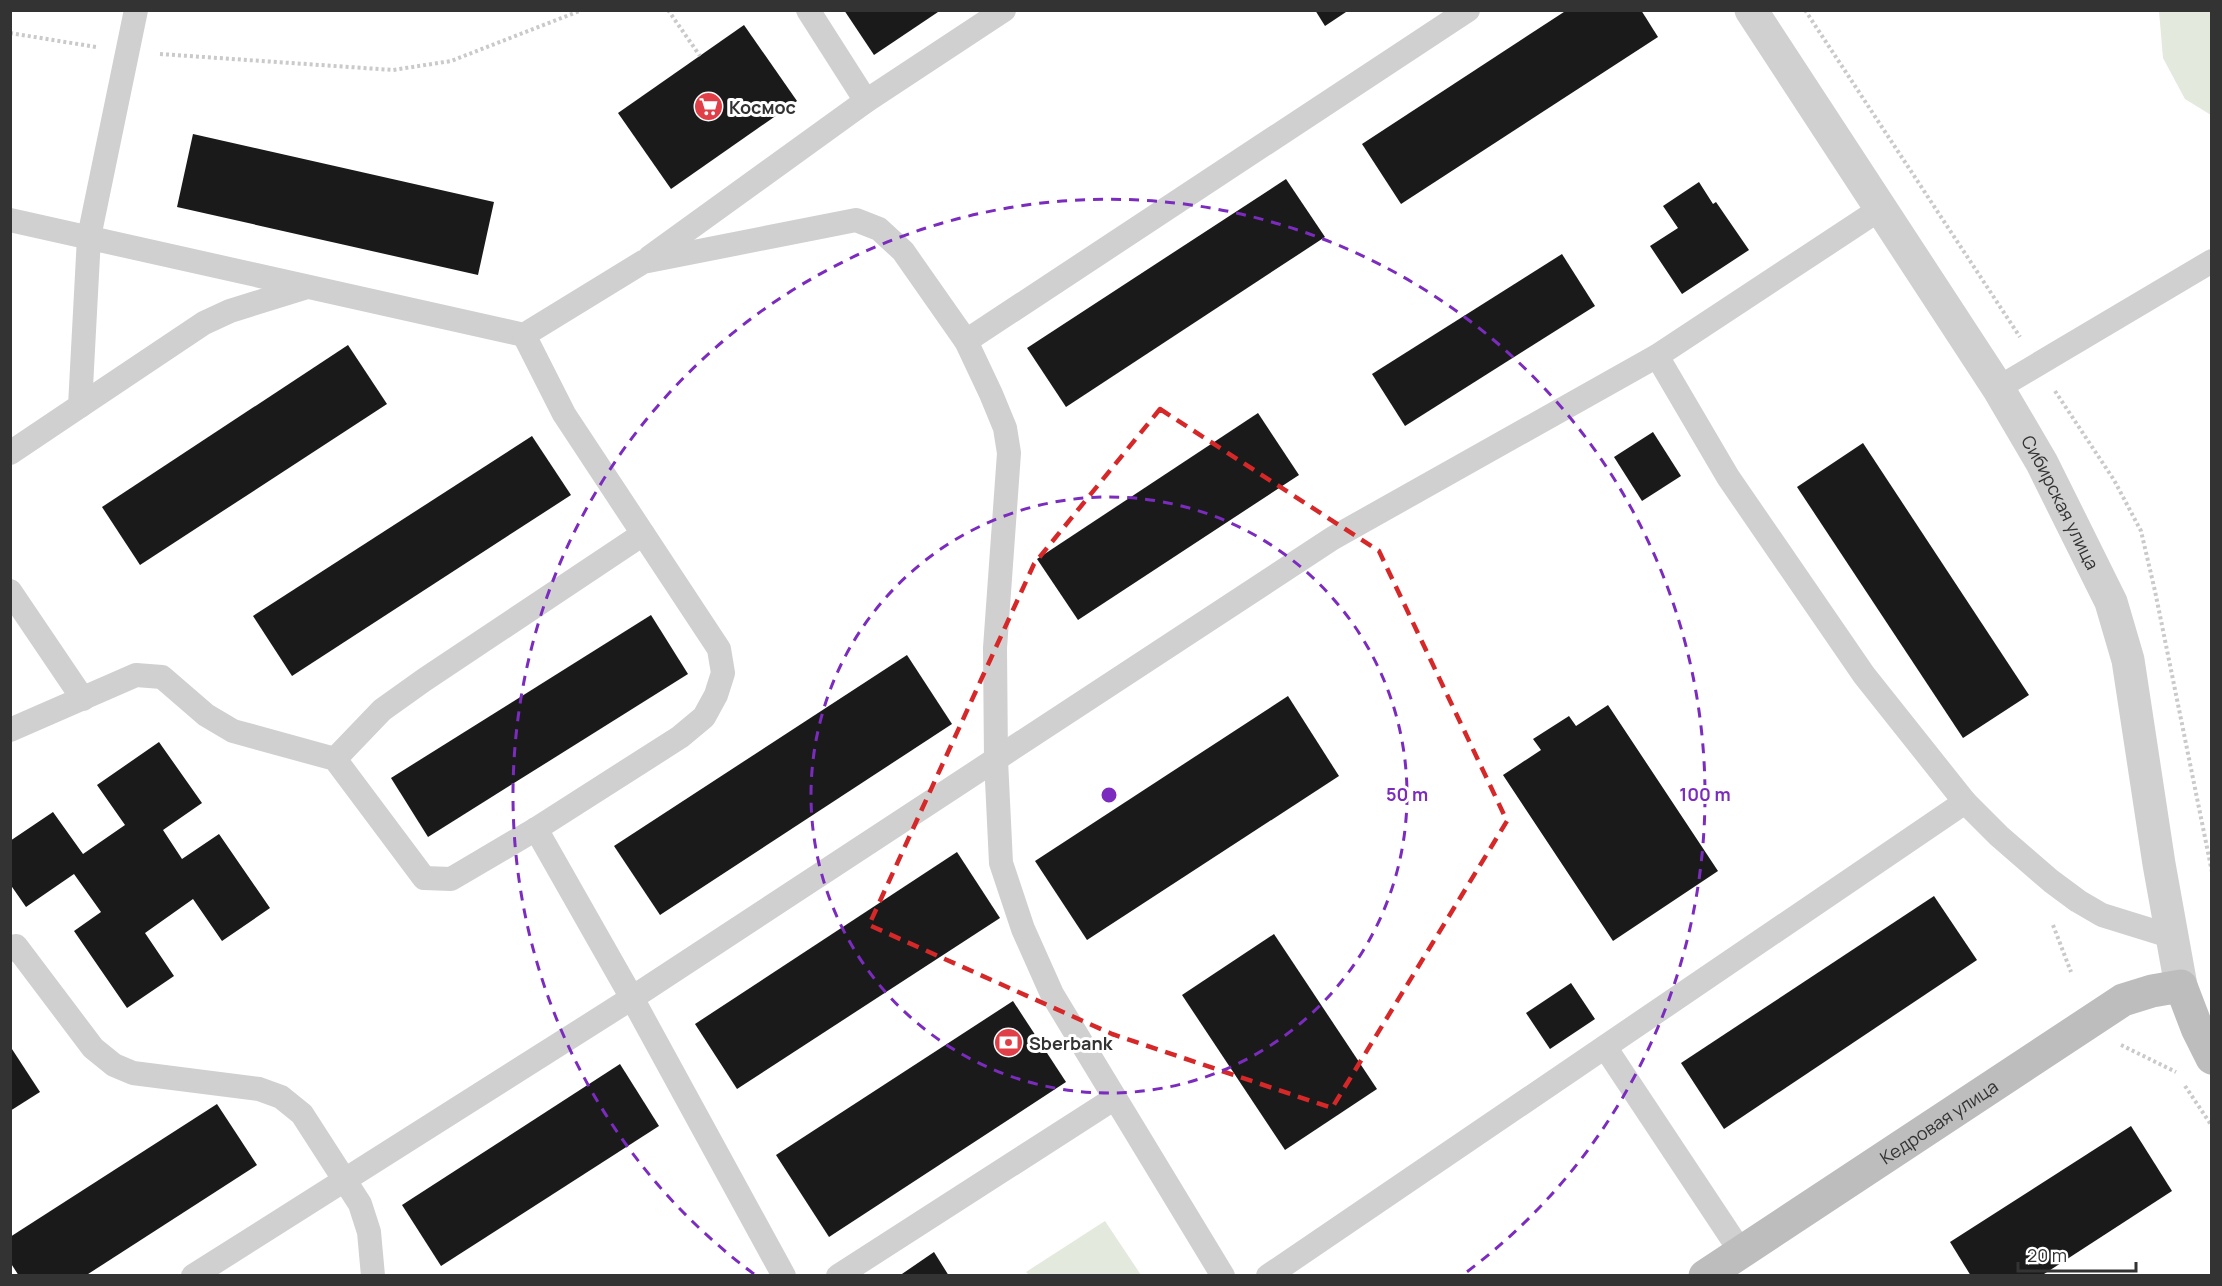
<svg xmlns="http://www.w3.org/2000/svg" width="2222" height="1286" font-family="Manrope,sans-serif">
	<rect width="100%" height="100%" fill="#fff"/>
	<!-- green -->
	<g fill="#e3e9dc">
		<polygon points="2159,11 2211,11 2211,115 2185,99 2163,58"/>
		<polygon points="1105,1221 1141,1275 1029,1275 1026,1272"/>
	</g>
	<!-- building -->
	<g fill="#1a1a1a">
		<polygon points="844,10 941,10 874,55"/>
		<polygon points="1315,10 1349,10 1325,26"/>
		<polygon points="1567,10 1641,10 1658,37 1401,204 1362,144"/>
		<polygon points="744,25 797,101 671,189 618,113"/>
		<polygon points="193,134 494,202 478,275 177,207"/>
		<polygon points="1286,179 1325,237 1066,407 1027,348"/>
		<polygon points="1699,182 1713,204 1716,202 1749,250 1682,294 1650,246 1678,228 1663,206"/>
		<polygon points="1562,254 1595,306 1405,426 1372,374"/>
		<polygon points="348,345 387,404 140,565 102,507"/>
		<polygon points="1258,413 1299,475 1078,620 1037,559"/>
		<polygon points="1653,432 1681,476 1642,501 1614,457"/>
		<polygon points="532,436 571,495 292,676 253,616"/>
		<polygon points="1863,443 2029,695 1963,738 1797,487"/>
		<polygon points="651,615 688,674 428,837 391,778"/>
		<polygon points="907,655 952,724 660,915 614,846"/>
		<polygon points="1288,696 1339,776 1087,940 1035,861"/>
		<polygon points="1608,705 1718,871 1613,941 1503,775 1541,750 1533,739 1569,716 1576,726"/>
		<polygon points="159,742 202,803 163,830 182,859 219,834 270,908 222,941 193,899 145,933 174,976 127,1008 74,931 101,912 74,874 26,907 10,884 10,841 53,812 83,854 125,825 97,785"/>
		<polygon points="957,852 1000,918 737,1089 695,1024"/>
		<polygon points="1934,896 1977,960 1724,1129 1681,1063"/>
		<polygon points="1274,934 1377,1089 1285,1150 1182,995"/>
		<polygon points="1571,983 1595,1019 1550,1049 1526,1013"/>
		<polygon points="1013,1001 1066,1082 829,1237 776,1155"/>
		<polygon points="10,1046 40,1092 10,1111"/>
		<polygon points="620,1064 659,1126 441,1266 402,1205"/>
		<polygon points="217,1104 257,1165 85,1276 19,1276 10,1262 10,1237"/>
		<polygon points="2131,1126 2172,1191 2041,1276 1971,1276 1950,1242"/>
		<polygon points="934,1252 949,1276 899,1276"/>
	</g>
	<g fill="none" stroke-linecap="round" stroke-linejoin="round">
		<!-- path -->
		<g stroke="#cacaca" stroke-width="4" stroke-dasharray="3 3" stroke-linecap="butt">
			<polyline points="668,10 700,56"/>
			<polyline points="1805,10 2020,337"/>
			<polyline points="10,33 96,47"/>
			<polyline points="160,54 393,70 451,61 582,10"/>
			<polyline points="2055,391 2114,480 2141,531 2155,591 2212,872"/>
			<polyline points="2053,925 2071,972"/>
			<polyline points="2121,1045 2176,1072"/>
			<polyline points="2185,1086 2212,1126"/>
		</g>
		<!-- lane -->
		<g stroke="#d0d0d0" stroke-width="24">
			<polyline points="808,10 866,101"/>
			<polyline points="10,220 524,335 643,262 856,220 879,229 903,251 966,341 991,394 1005,428 1009,453 995,648 996,760 1001,863 1023,929 1052,994 1223,1276"/>
			<polyline points="650,257 866,101 1004,10"/>
			<polyline points="966,341 1468,10"/>
			<polyline points="1657,356 1728,477 1864,675 1965,802"/>
			<polyline points="1998,388 2212,261"/>
			<polyline points="80,406 204,323 230,311 307,287"/>
			<polyline points="10,453 80,406 89,237 136,10"/>
			<polyline points="10,591 83,699"/>
			<polyline points="10,730 136,675 162,677 206,715 233,731 335,759 424,878 451,879 536,829 680,737 704,717 716,695 723,673 719,649 564,414 524,335"/>
			<polyline points="335,759 382,710 424,680 643,534"/>
			<polyline points="536,829 632,998 784,1276"/>
			<polyline points="10,950 16,946 93,1048 114,1065 133,1073 259,1089 281,1097 302,1114 360,1204 369,1232 373,1276"/>
			<polyline points="1605,1047 1741,1252"/>
			<polyline points="193,1276 632,998 1333,538 1657,356 1880,209"/>
			<polyline points="838,1276 1115,1098"/>
			<polyline points="1268,1276 1965,802 1999,836 2051,881 2078,901 2102,915 2173,937"/>
		</g>
		<!-- street -->
		<path stroke="#d0d0d0" stroke-width="33" id="s1" d="M1751 10 1998 388 2042 463 2111 602 2128 660 2159 864 2181 986"/>
		<!-- secondary -->
		<path stroke="#bdbdbd" stroke-width="33" id="s2" d="M1705 1276 2123 1000 2152 991 2181 986 2197 1028 2212 1058"/>
	</g>
	<!-- marked area -->
	<path fill="none" stroke="#d62828" stroke-width="4.5" stroke-dasharray="12 8" stroke-linejoin="round" d="M1160 409 1379 551 1507 821 1332 1108 1112 1034 869 925 1034 564Z"/>
	<!-- distance rings -->
	<g fill="none" stroke="#7b2cbf" stroke-width="3" stroke-dasharray="10 8">
		<circle cx="1109" cy="795" r="298"/>
		<path d="M754 1274A596 596 0 1 1 1464 1274"/>
	</g>
	<!-- icons -->
	<defs>
		<symbol id="supermarket-disc" viewBox="-11 -11 22 22"><circle r="9.5" fill="#e03f48" stroke="#fff"/><path d="M-6-5.5h2.5l.6 2H6L4.5 2H-2.5L-4.4-4H-6ZM-1.5 3.2a1.3 1.3 0 1 0 .1 0ZM3 3.2a1.3 1.3 0 1 0 .1 0Z" fill="#fff"/></symbol>
		<symbol id="bank-disc" viewBox="-11 -11 22 22"><circle r="9.5" fill="#e03f48" stroke="#fff"/><path d="M-6-4H6V4H-6ZM0-2.3a2.3 2.3 0 1 0 0 4.6a2.3 2.3 0 1 0 0-4.6Z" fill="#fff"/></symbol>
	</defs>
	<g fill-rule="evenodd">
		<use href="#supermarket-disc" x="692" y="90" width="33" height="33"/>
		<use href="#bank-disc" x="992" y="1026" width="33" height="33"/>
	</g>
	<g text-anchor="middle" dominant-baseline="central" stroke-width="6" stroke-linejoin="round" paint-order="stroke">
		<!-- poi labels -->
		<g font-size="18" font-weight="bold" fill="#333" stroke="#fff" text-anchor="start">
			<text x="729" y="107">Космос</text>
			<text x="1029" y="1043">Sberbank</text>
		</g>
		<!-- street labels -->
		<g font-size="18" fill="#333" stroke="#fff">
			<text stroke="none"><textPath href="#s1" startOffset="582">Сибирская улица</textPath></text>
			<text stroke="none"><textPath href="#s2" startOffset="280">Кедровая улица</textPath></text>
		</g>
	</g>
	<circle cx="1109" cy="795" r="9" fill="#7b2cbf" stroke="#fff" stroke-width="3"/>
	<g font-size="18" text-anchor="middle" font-weight="bold" fill="#7b2cbf" stroke="#fff" stroke-width="6" stroke-linejoin="round" paint-order="stroke">
		<text x="1407" y="801">50 m</text>
		<text x="1705" y="801">100 m</text>
	</g>
	<!-- border -->
	<rect width="2222" height="1286" fill="none" stroke="#333333" stroke-width="24"/>
	<!-- scale -->
	<path d="M2018 1262v9h118v-9" fill="none" stroke="#333333" stroke-width="3"/>
	<text x="2027" y="1262" font-size="18" fill="#333333" stroke="#ffffff" stroke-width="4.5" paint-order="stroke">20 m</text>
</svg>
